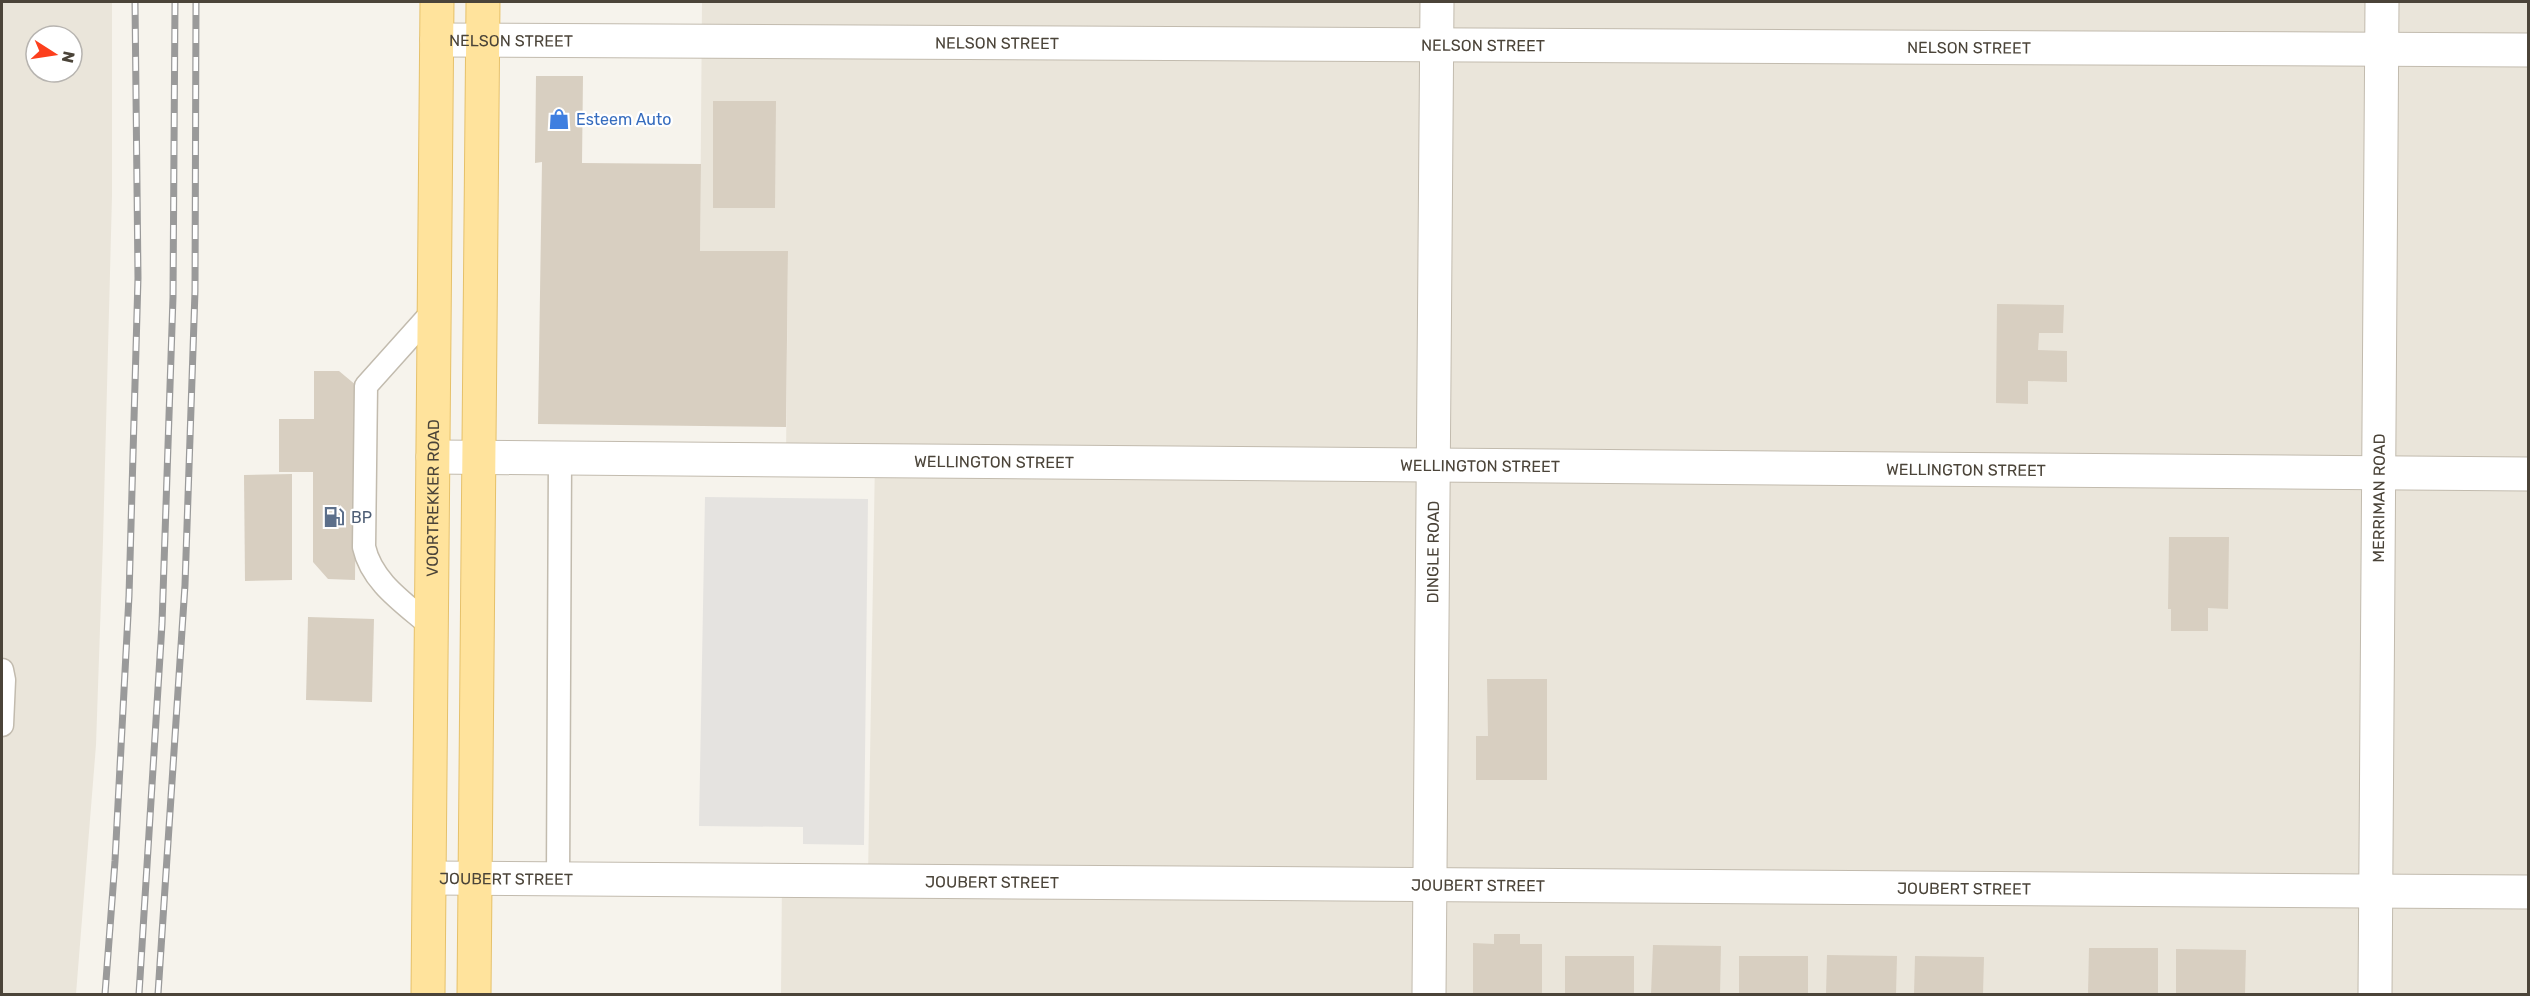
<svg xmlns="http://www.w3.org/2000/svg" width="2530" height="996" font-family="Rubik,sans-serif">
	<rect width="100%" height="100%" fill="#f6f3ec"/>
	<!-- residential -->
	<g fill="#eae5da" fill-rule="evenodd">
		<path d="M2 2H112V196L103 541 96 745 76 994H2ZM36 36H72V72H36Z"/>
		<polygon points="702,2 2528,2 2528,994 781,994 782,878 868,878 875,458 786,457 788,252 700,251"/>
	</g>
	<!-- parking -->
	<polygon fill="#e5e3e0" points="705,497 868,499 864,845 803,844 803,827 699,826"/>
	<!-- building -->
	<g fill="#d8cfc1">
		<polygon points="536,76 583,76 582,163 701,164 700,251 788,251 786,427 538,424 542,162 535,163"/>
		<polygon points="713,101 776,101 775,208 713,208"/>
		<polygon points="1997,304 2064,305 2063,333 2039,333 2038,350 2067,351 2067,382 2028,381 2028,404 1996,403"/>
		<polygon points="314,371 339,371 357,386 355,580 328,579 313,562 313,472 279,472 279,419 314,419"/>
		<polygon points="292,474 292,580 245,581 244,475"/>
		<polygon points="2169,537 2229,537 2228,609 2208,608 2208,631 2171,631 2171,609 2168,609"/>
		<polygon points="308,617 374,619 372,702 306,700"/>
		<polygon points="1487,679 1547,679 1547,780 1476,780 1476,736 1488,736"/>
		<polygon points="1494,934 1520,934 1520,944 1542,944 1542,994 1473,994 1473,943 1494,944"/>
		<polygon points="1653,945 1721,946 1720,994 1651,994"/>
		<polygon points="2089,948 2158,948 2158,994 2088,994"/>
		<polygon points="2176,949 2246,950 2245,994 2176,994"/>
		<polygon points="1827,955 1897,956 1896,994 1826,994"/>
		<rect x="1565" y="956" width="69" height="38"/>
		<rect x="1739" y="956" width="69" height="38"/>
		<polygon points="1915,956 1984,957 1983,994 1914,994"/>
	</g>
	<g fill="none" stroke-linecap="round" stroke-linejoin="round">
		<defs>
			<g id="service">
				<path d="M432 627C406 604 372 583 364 547L366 386 435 309"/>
				<polyline points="2,670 4,680 2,725"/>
				<polyline points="558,880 560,459"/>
			</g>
			<g id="minor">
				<path id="s1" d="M437 40 2528 50"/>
				<path id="s2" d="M433 457 2528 474"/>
				<path id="s3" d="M430 878 2528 892"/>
				<path id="s4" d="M1429 994 1437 2"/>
				<path id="s5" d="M2375 994 2382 2"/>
			</g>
			<g id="primary">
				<path id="s6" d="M428 994 437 2"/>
				<polyline points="474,994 483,2"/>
			</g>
		</defs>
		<!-- service casing -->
		<use href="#service" stroke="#c2bbae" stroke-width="25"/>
		<!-- minor casing -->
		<use href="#minor" stroke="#c2bbae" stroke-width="35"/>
		<!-- primary casing -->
		<use href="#primary" stroke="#e6c16a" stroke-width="35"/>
		<!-- service -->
		<use href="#service" stroke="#fff" stroke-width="22"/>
		<!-- minor -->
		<use href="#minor" stroke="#fff" stroke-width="33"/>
		<!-- primary -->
		<use href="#primary" stroke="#ffe39c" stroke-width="33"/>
		<defs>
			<g id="rail">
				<polyline points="105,994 115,861 129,596 138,278 135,2"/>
				<polyline points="139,994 162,624 173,297 175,2"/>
				<polyline points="158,994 185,585 195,291 196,2"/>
			</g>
		</defs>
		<!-- rail casing -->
		<use href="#rail" stroke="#9a9a9a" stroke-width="7"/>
		<!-- rail -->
		<use href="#rail" stroke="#fff" stroke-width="4.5" stroke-dasharray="14" stroke-linecap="butt"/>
	</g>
	<!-- icons -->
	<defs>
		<symbol id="shop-bare" viewBox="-9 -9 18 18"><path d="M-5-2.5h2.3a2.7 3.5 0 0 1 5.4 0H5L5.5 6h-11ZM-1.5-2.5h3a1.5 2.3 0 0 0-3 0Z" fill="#3f7fe0" stroke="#fff" stroke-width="2.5" paint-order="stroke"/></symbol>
		<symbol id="fuel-bare" viewBox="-9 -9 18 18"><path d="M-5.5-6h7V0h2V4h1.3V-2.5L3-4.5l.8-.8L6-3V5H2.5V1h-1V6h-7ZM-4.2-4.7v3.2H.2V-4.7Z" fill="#5c6f8a" stroke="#fff" stroke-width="2.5" paint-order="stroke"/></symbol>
	</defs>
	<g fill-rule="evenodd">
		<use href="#shop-bare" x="544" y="104" width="30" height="30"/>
		<use href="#fuel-bare" x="319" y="502" width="30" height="30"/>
	</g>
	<g text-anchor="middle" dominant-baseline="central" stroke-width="4.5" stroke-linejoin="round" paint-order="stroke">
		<!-- street labels -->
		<g font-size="16" fill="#4b4439" stroke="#fff">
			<text stroke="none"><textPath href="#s1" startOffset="74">NELSON STREET</textPath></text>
			<text stroke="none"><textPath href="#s1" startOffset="560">NELSON STREET</textPath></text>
			<text stroke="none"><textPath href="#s1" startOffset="1046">NELSON STREET</textPath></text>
			<text stroke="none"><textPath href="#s1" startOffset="1532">NELSON STREET</textPath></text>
			<text stroke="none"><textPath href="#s2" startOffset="561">WELLINGTON STREET</textPath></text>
			<text stroke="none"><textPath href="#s2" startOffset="1047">WELLINGTON STREET</textPath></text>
			<text stroke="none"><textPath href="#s2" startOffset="1533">WELLINGTON STREET</textPath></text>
			<text stroke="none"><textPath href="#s6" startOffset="496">VOORTREKKER ROAD</textPath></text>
			<text stroke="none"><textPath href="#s5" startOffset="496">MERRIMAN ROAD</textPath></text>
			<text stroke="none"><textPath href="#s4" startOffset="442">DINGLE ROAD</textPath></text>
			<text stroke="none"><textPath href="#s3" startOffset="76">JOUBERT STREET</textPath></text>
			<text stroke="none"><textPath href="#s3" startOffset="562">JOUBERT STREET</textPath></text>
			<text stroke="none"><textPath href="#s3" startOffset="1048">JOUBERT STREET</textPath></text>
			<text stroke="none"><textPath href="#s3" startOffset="1534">JOUBERT STREET</textPath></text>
		</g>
		<!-- shop labels -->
		<g font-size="16" fill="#366cbe" stroke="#fff" text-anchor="start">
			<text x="576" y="119">Esteem Auto</text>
		</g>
		<!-- service labels -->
		<g font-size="16" fill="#4e5e75" stroke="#fff" text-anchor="start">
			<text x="351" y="517">BP</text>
		</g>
	</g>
	<!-- border -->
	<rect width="2530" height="996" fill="none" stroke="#4b4439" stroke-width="6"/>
	<!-- north arrow -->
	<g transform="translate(54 54) rotate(102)"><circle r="28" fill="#ffffff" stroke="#b7b4b0" stroke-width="1.5"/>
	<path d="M0-4.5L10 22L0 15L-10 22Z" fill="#fc3f1d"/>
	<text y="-9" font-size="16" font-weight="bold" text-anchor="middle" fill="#4b4439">N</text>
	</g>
</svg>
